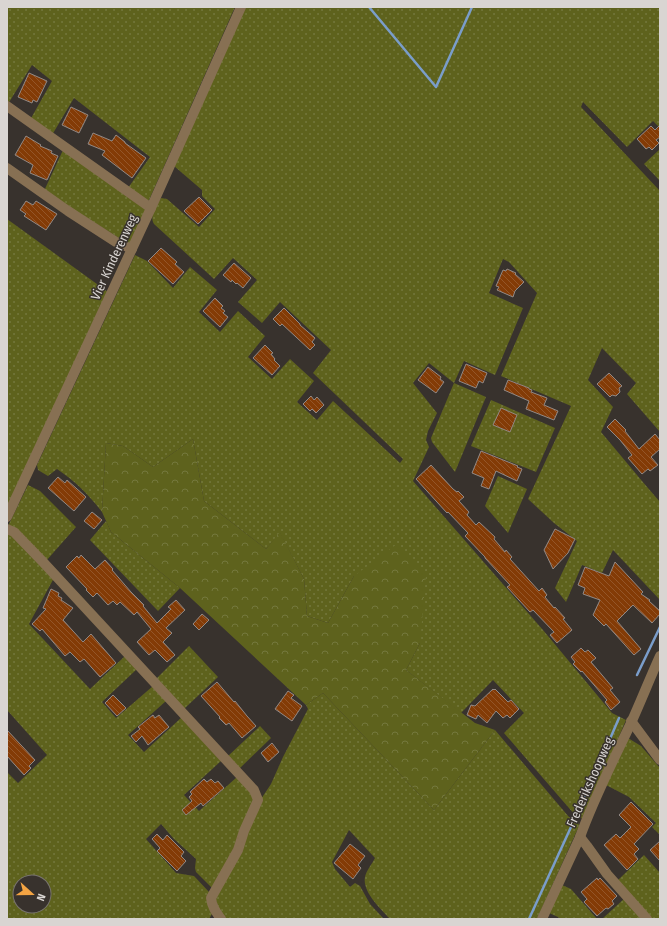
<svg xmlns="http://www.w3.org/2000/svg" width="667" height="926" font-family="'Fira Sans Condensed',sans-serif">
	<defs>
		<pattern id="grass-dots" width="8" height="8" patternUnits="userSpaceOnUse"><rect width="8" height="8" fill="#5e621d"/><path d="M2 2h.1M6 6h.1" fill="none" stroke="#74783d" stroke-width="1.8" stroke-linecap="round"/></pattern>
		<pattern id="forest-crowns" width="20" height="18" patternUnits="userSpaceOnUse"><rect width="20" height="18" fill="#5e621d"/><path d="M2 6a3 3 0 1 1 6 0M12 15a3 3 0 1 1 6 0" fill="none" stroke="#74783d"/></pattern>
		<pattern id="building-back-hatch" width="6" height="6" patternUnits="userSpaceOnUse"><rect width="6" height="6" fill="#833b06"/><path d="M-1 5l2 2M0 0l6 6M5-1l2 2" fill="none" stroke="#945629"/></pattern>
	</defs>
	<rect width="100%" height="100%" fill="#38322d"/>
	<!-- grass -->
	<g fill="url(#grass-dots)" fill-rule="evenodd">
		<polygon points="7,7 235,7 149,200 145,201 128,188 150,157 74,98 52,135 30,120 52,81 32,65 8,104 7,103"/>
		<path d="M245 7H660V128L653 121 627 147 583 102 581 107 660 191V432L627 394 636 383 602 348 588 380 613 407 601 432 642 481 660 502V600L613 550 602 573 582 565 566 602 555 588 577 541 554 523 528 499 571 406 501 376 537 293 509 262 503 259 489 293 523 308 495 375 464 361 454 383 486 397 455 472 432 442 431 438 454 383 429 363 413 383 437 413 428 431 426 440 429 447 413 481 543 630 612 713 626 720 584 818 583 819 575 815 504 733 524 713 493 680 461 713 406 670 420 643 354 576 328 623 307 616 304 579 280 533 266 549 204 501 193 439 153 467 123 446 106 443 102 512C89 495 75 481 57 469L48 476 38 470 37 465 135 255 147 261 173 288 190 267 217 290 199 312 220 332 238 311 265 336 248 357 272 379 290 359 314 381 297 402 317 420 333 401 400 463 403 459 313 373 331 350 280 302 262 323 238 302 257 280 233 258 214 279 154 224C149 216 156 207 161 198L167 199 199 227 215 209 202 196V190L174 166Z"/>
		<polygon points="660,149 660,181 644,164"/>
		<polygon points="63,150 145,208 145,212 130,245 44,191"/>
		<polygon points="7,219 108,292 7,508"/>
		<polygon points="491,400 555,428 536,472 471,446"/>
		<polygon points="498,476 527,489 508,533 485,506"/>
		<polygon points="28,485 40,491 76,527 46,561 8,526"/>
		<polygon points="106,521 111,532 180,588 158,611 90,540"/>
		<path d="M7 534H11L54 578 29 624 90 689 125 656 137 669 102 702 116 718 153 686 166 701 128 735 144 752 182 717 221 761 184 795 199 811 237 777 253 794 254 803 241 834 213 889 196 872 195 868 196 859 174 839 161 824 146 839 176 873 194 876 210 893 212 914 209 919H7V772L18 783 47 755 7 710ZM20 882H44V906H20Z"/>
		<polygon points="189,646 218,677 184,709 156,679"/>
		<path d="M323 693 434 810 495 730 569 817 578 822 579 826 537 919H390C381 909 362 892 365 877 366 871 372 864 375 858L349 830 332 862 335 869 350 887 355 883 360 886 370 904 384 919H224L222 917 215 898 261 799 271 784 283 757 308 709 306 705Z"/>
		<polygon points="260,726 271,738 239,769 227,757"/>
		<polygon points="628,738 641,746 660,768 660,835 652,827 656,823 629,797 606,785"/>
		<polygon points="644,855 660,873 660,919 649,919 617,881"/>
		<polygon points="562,885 571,889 597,919 560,919 558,917 549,913"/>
		<polygon points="625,898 643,919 602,919"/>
	</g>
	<!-- forest -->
	<polygon fill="url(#forest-crowns)" points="193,439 204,501 266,549 280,532 304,579 307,616 328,623 354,576 397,544 426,575 420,643 406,670 475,723 495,730 434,810 323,693 306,705 180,588 111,532 102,512 106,443 123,446 153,467"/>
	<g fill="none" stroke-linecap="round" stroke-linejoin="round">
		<!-- stream -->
		<g stroke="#7a9dca" stroke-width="2.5">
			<polyline points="369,7 436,87 472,7"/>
			<polyline points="637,675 660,627"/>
			<polyline points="578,813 619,718"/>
			<polyline points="529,919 571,827"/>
		</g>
	</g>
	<!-- building -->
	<g fill="url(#building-back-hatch)" stroke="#928985">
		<polygon points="29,73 47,81 37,102 33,100 32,103 18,97"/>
		<polygon points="71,107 88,115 79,133 62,125"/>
		<polygon points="660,125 660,137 656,140 659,143 652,150 649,147 646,149 637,139 651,126 655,130"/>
		<polygon points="93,133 112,141 116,135 125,142 125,143 146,158 132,178 102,155 105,151 88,144"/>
		<polygon points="26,136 41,145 40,146 52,151 51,153 58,156 47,180 30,173 33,165 15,155"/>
		<polygon points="199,197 212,210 198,224 184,211"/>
		<polygon points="26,201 33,205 36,201 57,214 46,230 24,216 26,214 20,210"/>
		<polygon points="161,248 177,262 175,264 184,272 173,284 148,261"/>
		<polygon points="234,263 251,278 243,288 237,283 236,284 232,280 231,282 223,275"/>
		<polygon points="507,269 516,273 515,274 524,282 515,291 513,297 497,290 499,287 496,286 503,270 506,271"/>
		<polygon points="215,298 223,306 221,308 225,311 223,313 228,317 220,327 203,311"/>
		<polygon points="284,308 300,324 300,325 315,338 312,342 315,345 310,350 282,324 280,326 273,319"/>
		<polygon points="265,345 273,353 271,354 275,359 274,360 280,366 272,375 253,358"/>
		<polygon points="466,364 487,373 483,383 479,381 476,388 459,381"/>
		<polygon points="428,367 441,377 440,379 444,382 436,393 418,380"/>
		<polygon points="609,373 622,386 619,388 620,392 616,396 612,395 610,397 597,384"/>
		<polygon points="508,380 529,388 529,389 532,390 531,392 547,398 544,405 558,411 554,420 526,409 529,401 504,390"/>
		<polygon points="311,396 314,400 317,397 324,405 316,413 312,409 310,411 303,404"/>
		<polygon points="501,408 517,415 510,432 493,425"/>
		<polygon points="615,419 626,430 625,431 639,449 655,434 660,440 660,449 651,457 658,465 650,471 648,469 642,474 628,458 632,455 620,440 607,427"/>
		<polygon points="481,451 518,466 517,467 522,469 517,481 496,471 489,489 481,486 484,478 472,473"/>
		<polygon points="431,465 453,489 457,492 458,491 464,497 459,501 469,512 467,515 476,525 479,522 495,537 494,539 505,552 506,550 512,557 510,559 539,591 542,588 547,595 545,597 554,608 555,607 565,618 563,619 572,630 557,643 550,635 554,632 533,610 530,612 507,587 510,585 485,558 485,557 465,536 468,533 448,512 447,513 416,479"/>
		<polygon points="58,477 65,483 67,480 86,497 74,511 48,488"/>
		<polygon points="92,512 102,520 94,529 84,521"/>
		<polygon points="555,529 575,539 568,553 553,569 544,550"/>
		<polygon points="81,555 95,569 105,560 113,569 112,570 131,592 144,605 143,606 157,623 171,609 168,607 176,600 185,610 166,628 172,633 163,642 175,655 167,662 155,650 149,655 137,642 151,629 137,612 134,615 120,602 117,605 113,601 108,605 97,593 93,597 86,590 87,589 66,567 77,556 79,558"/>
		<polygon points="615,562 643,592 641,594 650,600 649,601 660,611 660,614 652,623 633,605 617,621 641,649 634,655 606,624 604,626 593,615 600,600 583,594 585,588 578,585 585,567 609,576"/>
		<polygon points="51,589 59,593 58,596 62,598 61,600 73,608 63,620 83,642 91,634 116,663 100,677 84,659 80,662 70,652 65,656 42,629 40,631 32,624 46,609 43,608"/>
		<polygon points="202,614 209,620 199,630 193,624"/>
		<polygon points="581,648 585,652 588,650 596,658 591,662 613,688 610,690 620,702 611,710 605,702 607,700 582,671 581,672 573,664 575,662 571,657"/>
		<polygon points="217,682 234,702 235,701 247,716 256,726 242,738 229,723 226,725 219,718 220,717 201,696"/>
		<polygon points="493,689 494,690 495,689 508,702 511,700 519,709 510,718 507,715 503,718 496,711 487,723 478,715 476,719 467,715 471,705 475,706"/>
		<polygon points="288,691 294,695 291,698 302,706 292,721 275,709"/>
		<polygon points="113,695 126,708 117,716 105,703"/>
		<polygon points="153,715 155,718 159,715 169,727 148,745 142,736 136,742 131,736 140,729 138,727"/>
		<polygon points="7,730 35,760 29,766 31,768 24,775 7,756"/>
		<polygon points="272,743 279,752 268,762 261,753"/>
		<polygon points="204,779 207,782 211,779 215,783 218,781 224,788 203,806 201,803 186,815 182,810 192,801 189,797 192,794 190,792"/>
		<polygon points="631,802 653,824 634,844 639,849 634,854 638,859 627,870 604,845 616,834 620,838 631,827 619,815"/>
		<polygon points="157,834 163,840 167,835 184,852 181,856 186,861 177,871 157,851 160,848 152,839"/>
		<polygon points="660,841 660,861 650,850"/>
		<polygon points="350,844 365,856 358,865 361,868 353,879 334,863"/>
		<polygon points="597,878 598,880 600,878 617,896 612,901 614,904 608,909 606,908 597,916 584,902 587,899 581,892"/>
	</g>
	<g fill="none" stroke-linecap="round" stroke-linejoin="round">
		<!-- minor -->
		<g stroke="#877053" stroke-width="10">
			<polyline points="7,106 151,208"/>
			<polyline points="7,168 68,211 116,242 132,249"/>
			<polyline points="7,517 151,208 241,7"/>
			<path d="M7 529 14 532 43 562 254 790 258 800 244 831 238 850 211 898C212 907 216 912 221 919"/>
			<polyline points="631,721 660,760"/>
			<polyline points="580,837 587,846 607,874 647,919"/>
			<path d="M542 919 580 837C594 798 613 761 631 723 641 701 650 678 660 656"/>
		</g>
	</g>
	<g text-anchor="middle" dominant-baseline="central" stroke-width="3" stroke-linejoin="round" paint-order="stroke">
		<!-- street labels -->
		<g font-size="13" fill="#d9d5d2" stroke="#38322d">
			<text transform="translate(114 257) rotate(-65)">Vier Kinderenweg</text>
			<text transform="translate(590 782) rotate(-66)">Frederikshoopweg</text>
		</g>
	</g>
	<!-- border -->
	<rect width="667" height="926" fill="none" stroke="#d9d5d2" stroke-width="16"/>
	<!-- north arrow -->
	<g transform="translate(32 894) rotate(111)"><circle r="19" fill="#38322d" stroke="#78736f"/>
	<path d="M0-3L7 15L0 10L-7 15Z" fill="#f4a443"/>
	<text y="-6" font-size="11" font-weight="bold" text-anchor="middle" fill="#d9d5d2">N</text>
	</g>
</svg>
